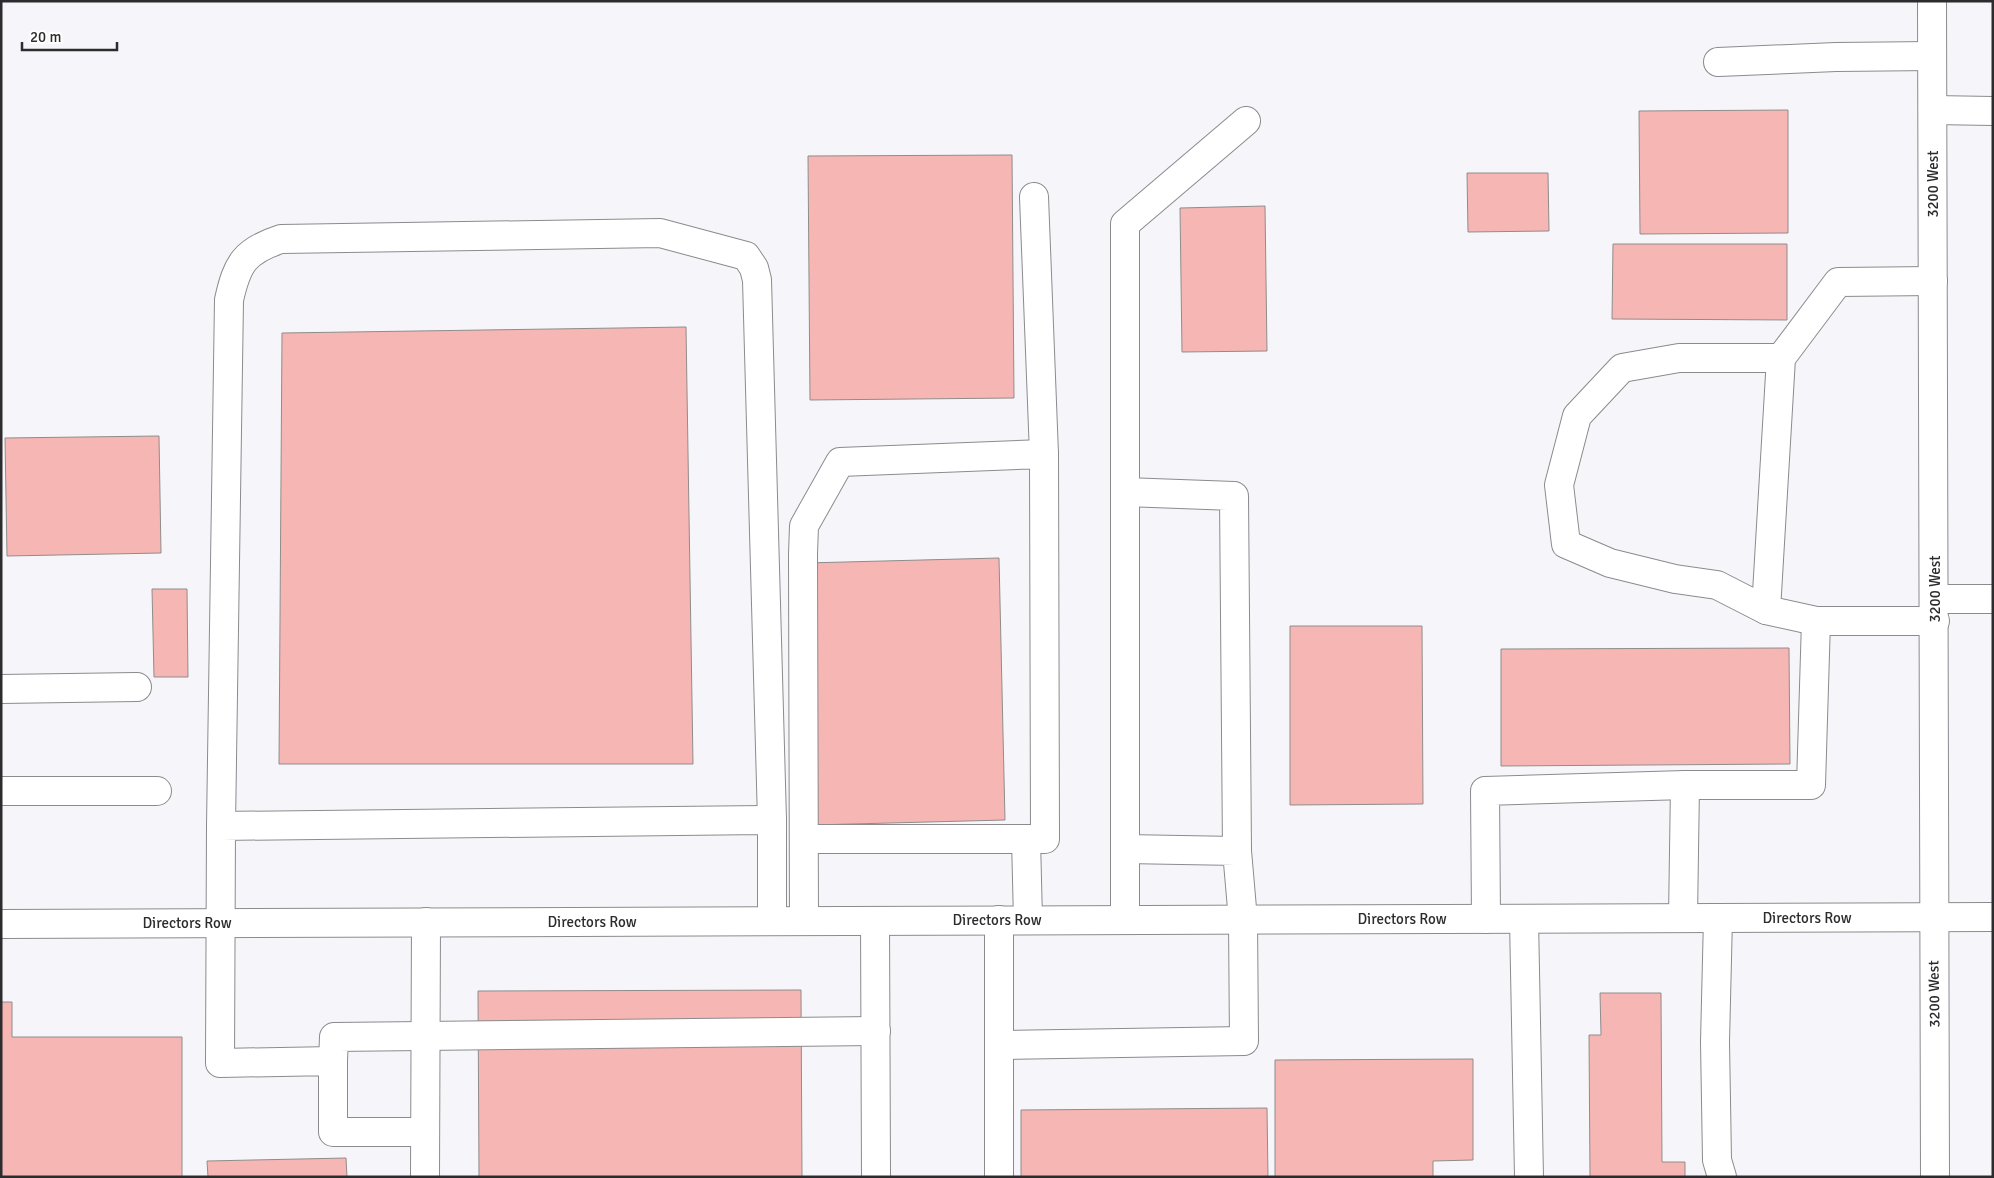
<svg xmlns="http://www.w3.org/2000/svg" width="1994" height="1178" font-family="Signika,sans-serif">
	<rect width="100%" height="100%" fill="#f6f6fa"/>
	<!-- building -->
	<g fill="#f6b6b3" stroke="#908c8c">
		<polygon points="1788,110 1788,233 1640,234 1639,111"/>
		<polygon points="1012,155 1014,398 810,400 808,156"/>
		<polygon points="1467,173 1548,173 1549,231 1468,232"/>
		<polygon points="1265,206 1267,351 1182,352 1180,208"/>
		<polygon points="1613,244 1787,244 1787,320 1612,319"/>
		<polygon points="686,327 693,764 279,764 282,333"/>
		<polygon points="159,436 161,553 7,556 5,438"/>
		<polygon points="999,558 1005,820 813,825 806,563"/>
		<polygon points="152,589 187,589 188,677 154,677"/>
		<polygon points="1290,626 1422,626 1423,804 1290,805"/>
		<polygon points="1789,648 1790,764 1501,766 1501,649"/>
		<polygon points="801,990 802,1177 479,1177 478,991"/>
		<polygon points="1600,993 1661,993 1662,1162 1685,1162 1685,1177 1590,1177 1589,1035 1601,1035"/>
		<polygon points="1,1002 12,1002 12,1037 182,1037 182,1177 1,1177"/>
		<polygon points="1473,1059 1473,1160 1433,1161 1433,1177 1275,1177 1275,1060"/>
		<polygon points="1267,1108 1268,1177 1021,1177 1021,1110"/>
		<polygon points="346,1158 347,1177 208,1177 207,1161"/>
	</g>
	<g fill="none" stroke-linecap="round" stroke-linejoin="round">
		<defs>
			<g id="minor">
				<polyline points="1932,1 1935,1177"/>
				<polyline points="1718,62 1836,57 1932,56"/>
				<polyline points="1933,110 1993,111"/>
				<polyline points="1034,197 1044,454"/>
				<polyline points="1125,492 1234,496 1237,851"/>
				<polyline points="1935,599 1993,599"/>
				<polyline points="1766,610 1717,585 1675,579 1610,563 1566,544 1559,485 1577,416 1622,368 1679,358 1781,358"/>
				<polyline points="1816,621 1766,610 1781,358 1838,282 1933,281"/>
				<polyline points="1,689 137,687"/>
				<polyline points="1,791 157,791"/>
				<path d="M221 826 229 300C237 264 244 251 281 239L660 233 746 256 754 268 757 280 772 820"/>
				<polyline points="804,839 1045,839 1044,454 840,462 804,526 803,554 804,921"/>
				<polyline points="1026,839 1028,920"/>
				<polyline points="1683,918 1685,785 1811,785 1816,621 1935,621"/>
				<polyline points="1718,918 1715,1042 1717,1160 1722,1177"/>
				<polyline points="1486,919 1485,791 1685,785"/>
				<polyline points="1524,919 1529,1177"/>
				<polyline points="999,920 999,1045 1244,1041 1243,920 1237,851 1125,849"/>
				<polyline points="1125,920 1125,224 1246,121"/>
				<polyline points="875,921 876,1177"/>
				<polyline points="1,924 1993,917"/>
				<polyline points="999,1045 999,1177"/>
				<polyline points="333,1061 334,1037 876,1031"/>
				<polyline points="425,1132 333,1132 333,1061 220,1063 221,826 772,820 772,921"/>
				<polyline points="425,1177 426,922"/>
			</g>
		</defs>
		<!-- minor casing -->
		<use href="#minor" stroke="#8b8b8e" stroke-width="30"/>
		<!-- minor -->
		<use href="#minor" stroke="#fff" stroke-width="28"/>
	</g>
	<g text-anchor="middle" dominant-baseline="central" stroke-width="4" stroke-linejoin="round" paint-order="stroke">
		<!-- street labels -->
		<g font-size="15" fill="#2c2c2e" stroke="#fff">
			<text transform="translate(1933 184) rotate(-90)">3200 West</text>
			<text transform="translate(1935 589) rotate(-90)">3200 West</text>
			<text x="1807" y="918">Directors Row</text>
			<text x="1402" y="919">Directors Row</text>
			<text x="997" y="920">Directors Row</text>
			<text x="592" y="922">Directors Row</text>
			<text x="187" y="923">Directors Row</text>
			<text transform="translate(1934 994) rotate(-91)">3200 West</text>
		</g>
	</g>
	<!-- border -->
	<rect width="1994" height="1178" fill="none" stroke="#2c2c2e" stroke-width="5"/>
	<!-- scale -->
	<path d="M22 42v8h95v-8" fill="none" stroke="#2c2c2e" stroke-width="2.5"/>
	<text x="30" y="42" font-size="15" fill="#2c2c2e" stroke="#ffffff" stroke-width="4" paint-order="stroke">20 m</text>
</svg>
